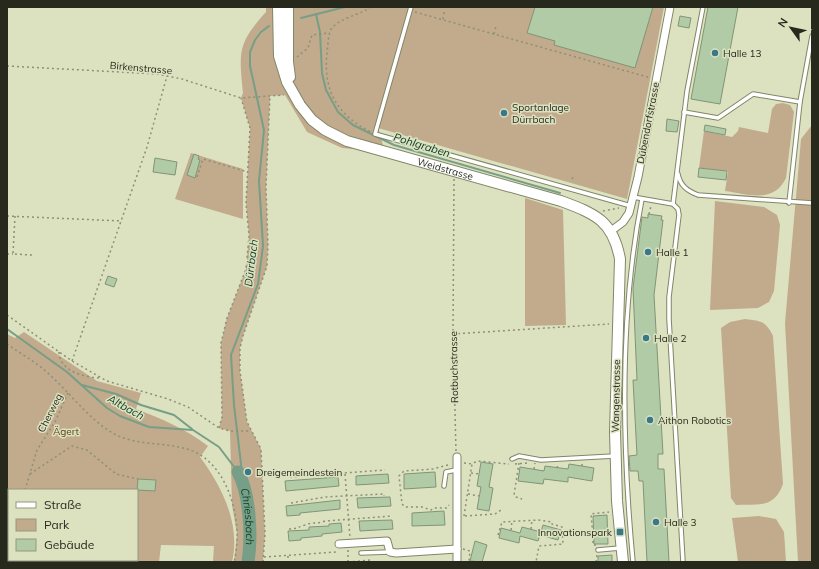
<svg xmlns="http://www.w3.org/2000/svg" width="819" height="569" font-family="Mulish,sans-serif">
	<rect width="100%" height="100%" fill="#dce2c0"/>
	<!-- green -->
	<g fill="#c2aa8c" fill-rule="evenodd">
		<path d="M266 7H664L627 199 378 128 385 152 342 148 307 132 285 95 270 96 266 187 268 245 267 266 243 336 240 348V371L247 422 261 449 265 534 263 562H234L237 534 232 505 230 431 219 428 222 417 221 343 227 318 246 269 249 236 246 203 250 128 241 98 243 93C239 52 237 44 266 12Z"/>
		<path d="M783 103 790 105 794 112 786 178C774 204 747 194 725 191L728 171 699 168 704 131 732 137 738 131 739 127 768 133 772 109 776 104Z"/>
		<polygon points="812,125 812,562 798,562 785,323 801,139"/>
		<polygon points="191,153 243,169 243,219 175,199"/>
		<polygon points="525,198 563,210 566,325 525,326"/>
		<polygon points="715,201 764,207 777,215 780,225 774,291 769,302 758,308 710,310"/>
		<path d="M745 319C761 321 766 321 773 336L783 484C774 509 758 504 736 505L731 498 721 328 730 322Z"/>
		<path d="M24 332 97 381 141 393 136 409C162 419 186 429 208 446L200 457C222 487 241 524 232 562H213L214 546 161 545 159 562H7V334L15 338ZM9 490H137V560H9Z"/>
		<polygon points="759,516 776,519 784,532 786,562 738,562 732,518"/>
	</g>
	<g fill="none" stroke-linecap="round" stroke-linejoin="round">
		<!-- stream -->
		<g stroke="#779e86" stroke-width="2">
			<polyline points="316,14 320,32 322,73 326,90 338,112 353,125 394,145 560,193"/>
			<polyline points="301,18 345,7"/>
			<polyline points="7,329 67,372 107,408 120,416 149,427 193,430 219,447 238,472"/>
			<polyline points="82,385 116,394 141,405 174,415 192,429"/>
			<polyline points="243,481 234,405 231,355 258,284 263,246 259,181 264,130 250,66 250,52 255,40 261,32 269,26"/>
		</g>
		<!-- river -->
		<path stroke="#779e86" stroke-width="13" id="s1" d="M238 472C250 493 252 538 248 562"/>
	</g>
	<!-- building -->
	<g fill="#b2cba7" stroke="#819478">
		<polygon points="535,7 653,7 635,68 554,45 555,41 527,33"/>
		<polygon points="708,7 738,7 720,104 691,99"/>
		<polygon points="680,16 691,18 689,28 678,26"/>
		<polygon points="667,119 679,121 677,132 666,131"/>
		<polygon points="705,125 726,129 725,135 704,131"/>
		<polygon points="194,154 199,156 198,159 200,160 195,178 187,175"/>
		<polygon points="155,158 177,162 175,175 153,172"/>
		<polygon points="699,168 727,171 726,180 698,177"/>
		<polygon points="648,214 662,216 661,220 663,220 654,295 663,454 658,454 658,469 664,469 669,562 647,562 643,481 639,481 638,471 630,471 629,456 637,455 633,380 637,380 633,288 642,217 648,218"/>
		<polygon points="108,276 117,279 114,287 105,284"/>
		<polygon points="481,462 493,464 489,487 493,488 489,511 477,509 481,487 477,486"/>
		<polygon points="569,464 594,468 592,481 568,477 568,482 544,479 543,484 518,481 520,467 544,471 545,466 568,469"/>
		<polygon points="435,472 436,487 404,489 404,474"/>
		<polygon points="388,474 389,483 356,485 356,476"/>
		<polygon points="338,477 339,486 286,491 285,481"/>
		<polygon points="138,479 156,480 155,491 137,490"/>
		<polygon points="390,497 391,506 358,508 357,498"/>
		<polygon points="340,500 340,509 300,513 300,515 287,516 286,506"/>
		<polygon points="444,511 445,525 412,526 412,513"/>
		<polygon points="607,515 608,544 594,544 593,516"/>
		<polygon points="392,520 393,529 360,531 359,521"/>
		<polygon points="341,523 342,532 322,534 322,536 301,538 301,540 289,541 288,531 309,530 309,527 329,526 329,524"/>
		<polygon points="543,525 561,530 558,540 540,535"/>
		<polygon points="522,527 541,532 538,541 520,536 519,543 499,538 501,528 520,533"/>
		<polygon points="475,541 487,545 482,562 470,561"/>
		<polygon points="612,555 612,562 598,562 598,556"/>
	</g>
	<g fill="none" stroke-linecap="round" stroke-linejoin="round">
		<defs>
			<g id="lane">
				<polyline points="411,7 375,134 631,206"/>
				<polyline points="684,112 718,118 753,94 800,102"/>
				<path d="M678 174C680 186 688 191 698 195L812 203"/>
				<polyline points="633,197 673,204"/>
				<polyline points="789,203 800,102 812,36"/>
				<polyline points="512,459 519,456 541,460 614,456"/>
				<polyline points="444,486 446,472 456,470"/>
				<polyline points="598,550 620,548"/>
				<polyline points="361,553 389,552"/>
				<path d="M633 562C622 445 619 315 642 199"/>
				<polyline points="683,562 669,319 669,297 679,215 678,209 673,204 687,91 703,7"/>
			</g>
			<g id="street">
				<polyline points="611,231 623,222 629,213 638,177 670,7"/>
				<polyline points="457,457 457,562"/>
				<polyline points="339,544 387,541 390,552 396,553 457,549"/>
			</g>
			<g id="secondary">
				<path id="s2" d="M278 7 279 56 287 82 300 105 312 120 325 130 347 141 561 201C596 214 613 221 620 259L615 432 617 501 623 562"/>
				<polyline points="288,7 288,62 290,77"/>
			</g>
		</defs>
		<!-- lane casing -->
		<use href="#lane" stroke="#818667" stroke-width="5.5"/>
		<!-- street casing -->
		<use href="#street" stroke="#818667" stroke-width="9"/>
		<!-- secondary casing -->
		<use href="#secondary" stroke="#818667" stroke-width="12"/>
		<!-- path -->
		<g stroke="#8b9077" stroke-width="1.5" stroke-dasharray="2 3" stroke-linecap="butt">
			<path d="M371 7C358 16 341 17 331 29 328 36 328 45 327 53 323 91 337 115 371 132"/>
			<polyline points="415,12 651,78"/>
			<polyline points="443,19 444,12"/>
			<polyline points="494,34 496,26"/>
			<polyline points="297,57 308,48 312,35 329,33"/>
			<polyline points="7,66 157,74 182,79 241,98 284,95"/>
			<polyline points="197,177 203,159 248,172"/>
			<polyline points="454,179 453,334 456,451"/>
			<polyline points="572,179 573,177"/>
			<polyline points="603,211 619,208"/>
			<polyline points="649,214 651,206"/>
			<polyline points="7,216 122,221"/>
			<polyline points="15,216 13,254 32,255"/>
			<polyline points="7,254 13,254"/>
			<polyline points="7,315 72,361 107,381 168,399 188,407 219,428 230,431 250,431"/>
			<polyline points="453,334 609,324"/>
			<path d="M7 344C21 354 38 363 51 376 71 394 88 418 111 432 135 447 164 441 190 450 230 464 244 525 234 562"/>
			<path d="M59 352C60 372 84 377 100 378"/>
			<polyline points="72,361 147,147 167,76"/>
			<polyline points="219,428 222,417 221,343 227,318 246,269 249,236 246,203 250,128 241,98"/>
			<polyline points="464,463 472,464"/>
			<polyline points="519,463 514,495 516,497 522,499"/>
			<polyline points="515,464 527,463"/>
			<polyline points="448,465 433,469 404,471 399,476 402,504 405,507 422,507 431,510 434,508 447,508 449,505"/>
			<polyline points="582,466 582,462"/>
			<polyline points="557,468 558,464"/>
			<polyline points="534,469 535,463"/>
			<polyline points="471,473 479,474"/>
			<polyline points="30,474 72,446 87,450 116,474 138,479"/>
			<polyline points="345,474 350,538"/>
			<polyline points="290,477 385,470"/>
			<polyline points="25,490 37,450 55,422 68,393"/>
			<polyline points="468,494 479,496"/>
			<polyline points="7,498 9,500"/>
			<polyline points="291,503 325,497 384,494 384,496"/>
			<polyline points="464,516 472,464 477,461 509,464"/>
			<polyline points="465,516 495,514 501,510"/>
			<polyline points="7,518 9,515"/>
			<path d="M289 529C296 529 299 527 305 525 311 522 318 524 325 521L392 516"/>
			<polyline points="531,529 532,520"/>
			<polyline points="511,530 512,521"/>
			<polyline points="498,535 502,522 538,520 552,522 552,524 562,527 563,544 539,546 536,562"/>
			<polyline points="593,536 593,545 596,545"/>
			<polyline points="594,537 593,536 591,514 609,512"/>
			<polyline points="463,549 470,551 469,562"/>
			<polyline points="348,550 348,562"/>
			<polyline points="288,556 288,562"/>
			<polyline points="264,557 336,552 337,550"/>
			<polyline points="33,560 34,562"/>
			<polyline points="263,562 265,534 261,449 247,422 240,371 240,348 243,336 267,266 268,245 266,187 270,96"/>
			<polyline points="348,562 371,560 371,562"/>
			<polyline points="596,562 597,555"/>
		</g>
		<!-- lane -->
		<use href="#lane" stroke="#fff" stroke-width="3.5"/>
		<!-- street -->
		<use href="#street" stroke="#fff" stroke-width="7"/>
		<!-- secondary -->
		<use href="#secondary" stroke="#fff" stroke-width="10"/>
	</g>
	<!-- markers -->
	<g fill="#37788b" stroke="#dce2c0" stroke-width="1.5">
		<circle cx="715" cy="53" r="4"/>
		<circle cx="504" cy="113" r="4"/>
		<circle cx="648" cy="252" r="4"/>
		<circle cx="646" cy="338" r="4"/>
		<circle cx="650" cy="420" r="4"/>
		<circle cx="248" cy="472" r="4"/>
		<circle cx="656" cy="522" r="4"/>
		<rect x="616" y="528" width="8" height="8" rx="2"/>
	</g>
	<g text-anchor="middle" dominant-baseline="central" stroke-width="3" stroke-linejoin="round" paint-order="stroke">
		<!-- poi labels -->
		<g font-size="10" fill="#27291c" stroke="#dce2c0" text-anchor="start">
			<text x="723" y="53">Halle 13</text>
			<text x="512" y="107">Sportanlage<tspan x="512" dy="12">Dürrbach</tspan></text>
			<text x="656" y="252">Halle 1</text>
			<text x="654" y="338">Halle 2</text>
			<text x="658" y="420">Aithon Robotics</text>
			<text x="256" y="472">Dreigemeindestein</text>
			<text x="664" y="522">Halle 3</text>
			<text x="612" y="532" text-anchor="end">Innovationspark</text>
		</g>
		<!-- street labels -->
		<g font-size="10" fill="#27291c" stroke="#dce2c0">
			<text transform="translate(141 68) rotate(5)">Birkenstrasse</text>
			<text transform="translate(648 123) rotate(-79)">Dübendorfstrasse</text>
			<text stroke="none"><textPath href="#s2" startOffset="265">Weidstrasse</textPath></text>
			<text transform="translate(454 367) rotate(-91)">Rotbuchstrasse</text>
			<text transform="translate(616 396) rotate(-89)">Wangenstrasse</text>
			<text transform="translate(50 413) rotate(-63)">Cherweg</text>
		</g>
		<!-- park labels -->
		<g font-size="10" fill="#583c12" stroke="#dce2c0">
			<text x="66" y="431">Ägert</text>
		</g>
		<!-- water labels -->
		<g font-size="11" font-style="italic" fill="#104229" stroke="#dce2c0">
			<text transform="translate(422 145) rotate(17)">Pohlgraben</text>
			<text transform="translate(251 263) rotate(-83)">Dürrbach</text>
			<text transform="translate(126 407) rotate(29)">Altbach</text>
			<text stroke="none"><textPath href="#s1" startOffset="46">Chriesbach</textPath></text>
		</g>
	</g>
	<!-- border -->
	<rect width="819" height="569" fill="none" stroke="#27291c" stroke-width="16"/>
	<!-- legend -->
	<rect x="8" y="489" width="130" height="72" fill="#dce2c0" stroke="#94987e"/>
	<rect x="16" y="502" width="20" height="6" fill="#ffffff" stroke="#94987e"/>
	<text x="44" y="509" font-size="12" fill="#27291c">Straße</text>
	<rect x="16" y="519" width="20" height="12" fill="#c2aa8c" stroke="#94987e"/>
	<text x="44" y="529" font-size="12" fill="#27291c">Park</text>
	<rect x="16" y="539" width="20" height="12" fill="#b2cba7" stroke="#94987e"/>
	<text x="44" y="549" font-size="12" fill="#27291c">Gebäude</text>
	<!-- north arrow -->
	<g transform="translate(791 28) rotate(303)" stroke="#dce2c0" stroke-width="3" paint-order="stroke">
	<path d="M0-3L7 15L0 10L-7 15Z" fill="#27291c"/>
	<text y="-6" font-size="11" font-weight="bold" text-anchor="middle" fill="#27291c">N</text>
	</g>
</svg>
